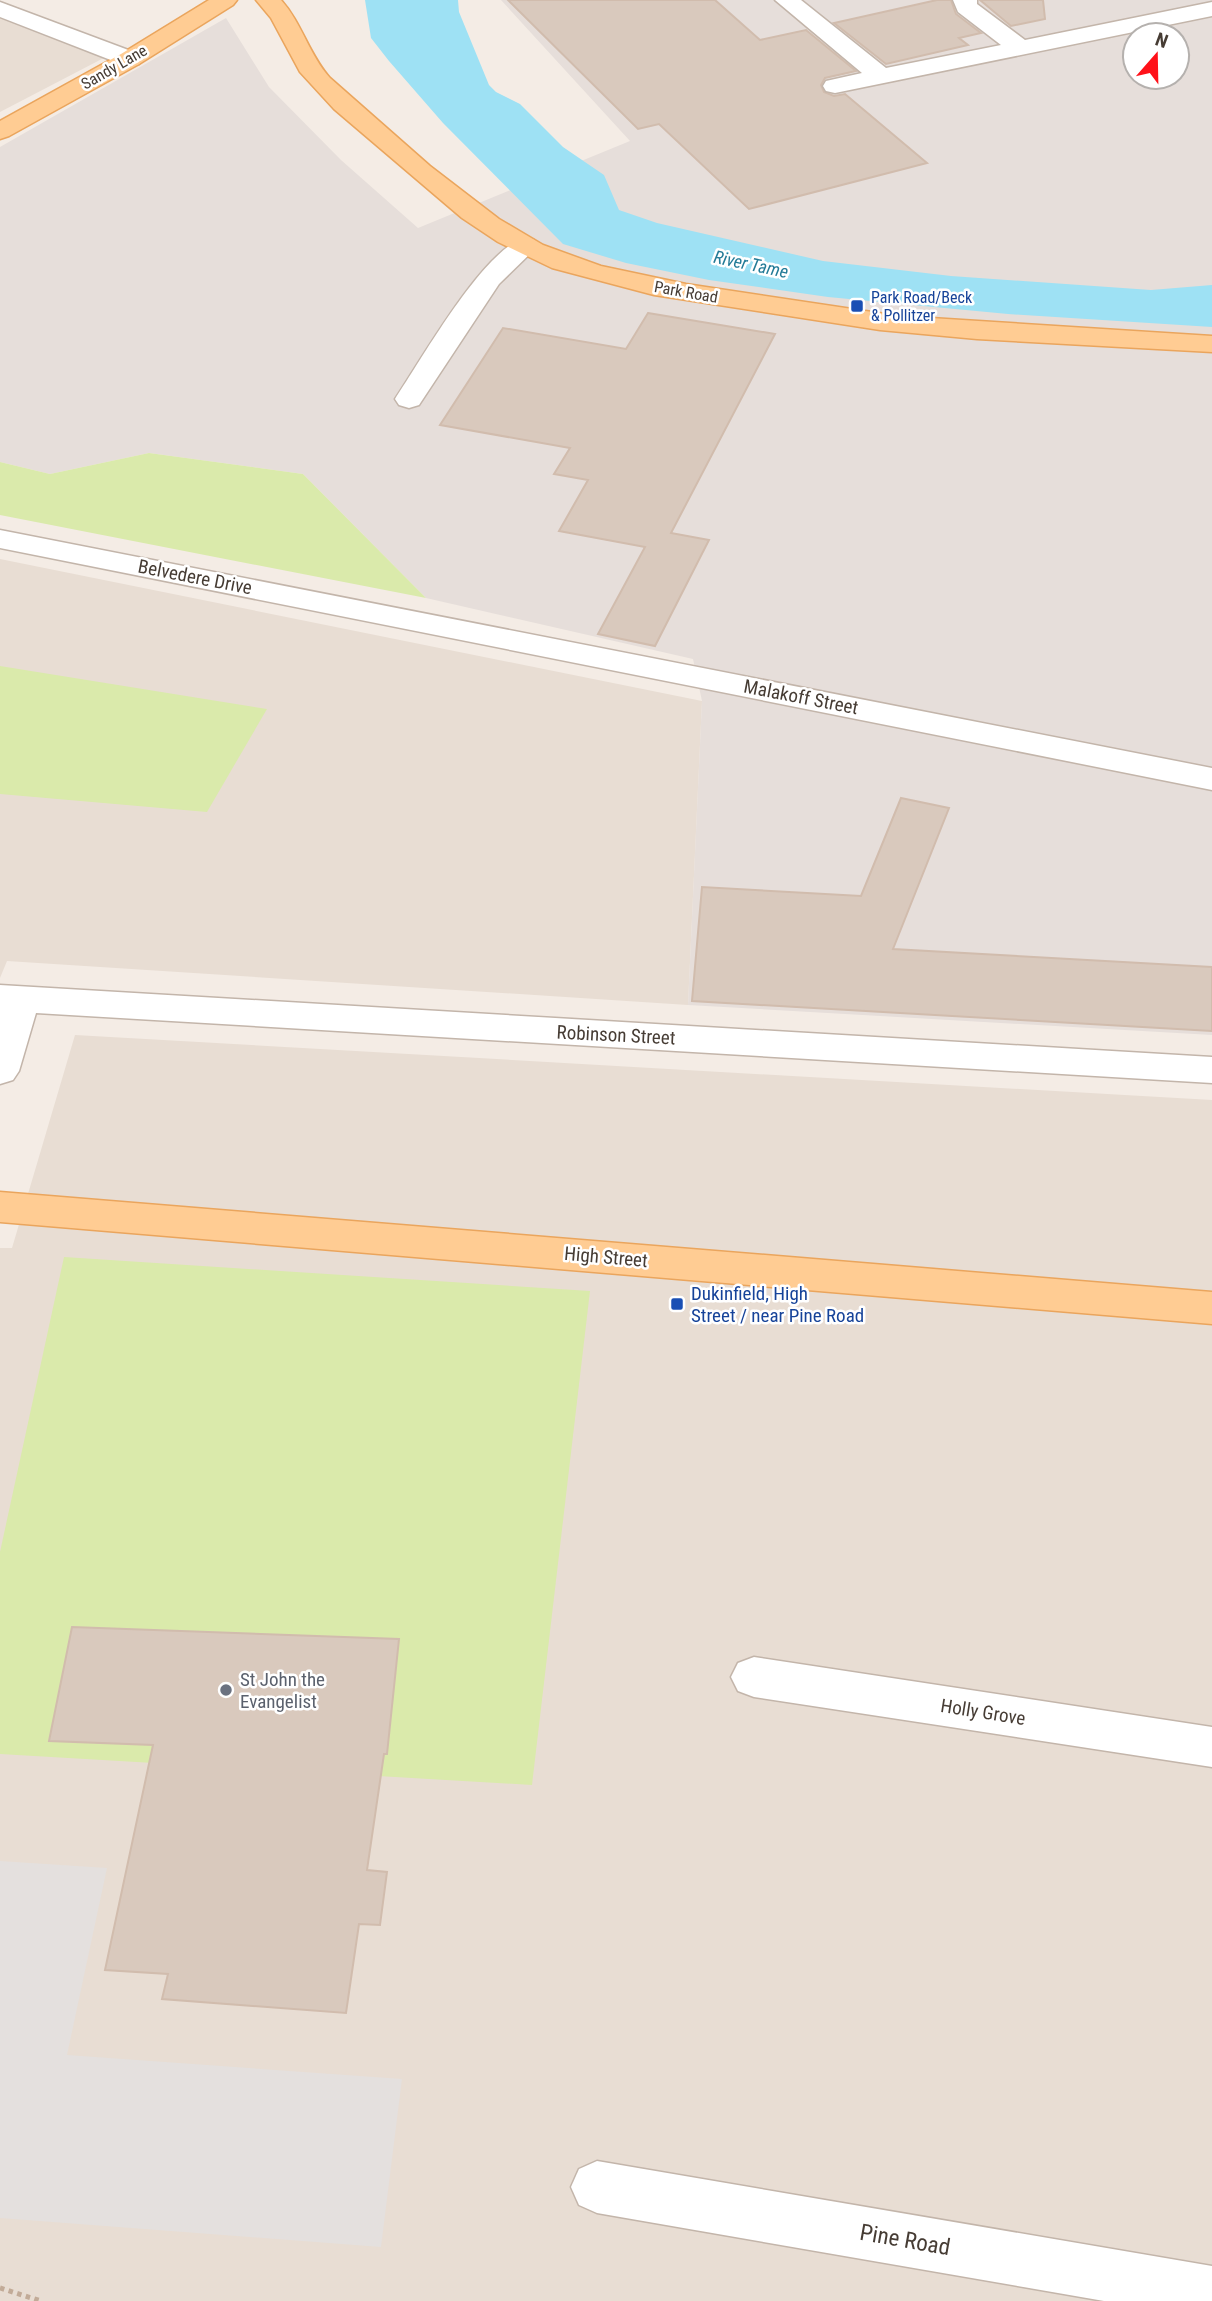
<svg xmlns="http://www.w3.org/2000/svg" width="1212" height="2301" font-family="'Roboto Condensed',sans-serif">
	<rect width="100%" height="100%" fill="#f4ece5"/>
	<!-- residential -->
	<g fill="#e8ddd3">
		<polygon points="0,6 121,49 0,112"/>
		<polygon points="0,559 702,701 688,1005 7,961 0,978"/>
		<polygon points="75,1035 1212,1100 1212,2301 0,2301 0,1248 12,1248"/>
	</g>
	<!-- industrial -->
	<path fill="#e6deda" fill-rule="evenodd" d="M501 0H1212V1035L688 1005 702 701 693 659 426 598 303 474 149 453 50 474 0 462V147L226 18 269 87 341 160 418 228 630 141ZM1135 35H1177V77H1135Z"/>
	<!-- green -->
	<g fill="#daeaab">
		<polygon points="149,453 303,474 426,598 0,515 0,462 50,474"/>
		<polygon points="0,666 267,709 207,812 0,794"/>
		<polygon points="64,1257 590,1291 532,1785 0,1754 0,1552"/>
	</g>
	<!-- parking -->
	<polygon fill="#e4e0de" points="0,1861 107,1868 67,2055 402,2079 381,2247 0,2218"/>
	<!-- water -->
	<polygon fill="#9ee1f4" points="365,0 458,0 459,12 489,85 496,92 520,104 563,147 604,175 619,210 657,223 823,261 951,276 1151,290 1212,285 1212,327 1008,314 828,297 709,280 626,263 563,244 443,123 389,61 371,38"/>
	<!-- building -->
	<g fill="#d9c9bd" stroke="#d1bcad" stroke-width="2">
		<polygon points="508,0 715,0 760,40 806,30 856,71 825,78 821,85 824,92 834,96 845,94 927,163 749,209 659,124 638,129"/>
		<polygon points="937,0 951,0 956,14 981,33 959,38 968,45 886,64 834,23"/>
		<polygon points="980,0 1043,0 1045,19 1011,26"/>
		<polygon points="648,313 775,334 671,533 709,540 655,646 598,634 645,547 559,531 588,480 554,474 570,448 440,425 503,328 626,349"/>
		<polygon points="901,798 949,808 893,949 1212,967 1212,1031 692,1001 702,887 861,896"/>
		<polygon points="72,1627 399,1639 387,1754 384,1754 367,1870 387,1872 380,1925 359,1924 346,2013 162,1999 168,1974 105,1970 153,1745 49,1741"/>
	</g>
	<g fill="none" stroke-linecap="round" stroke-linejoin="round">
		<defs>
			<g id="minor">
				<polygon points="775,0 801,0 886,68 1001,45 958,12 953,0 977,0 977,4 1025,40 1212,2 1212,16 835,93 826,91 823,86 826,81 862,73"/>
				<polygon points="0,2 139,54 142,59 139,64 130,66 121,64 0,17"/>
				<path d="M525 238 534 240 538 246 499 284 419 405 409 408 399 405 395 399C420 362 484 248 525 238Z"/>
				<polygon points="0,530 1212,768 1212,790 0,548"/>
				<polygon points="0,985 1212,1057 1212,1083 36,1013 19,1071 13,1080 0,1084"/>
				<polygon points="754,1657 1212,1727 1212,1767 754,1697 738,1691 731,1677 738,1663"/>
				<polygon points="597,2161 1212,2266 1212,2301 1104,2301 597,2213 579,2205 571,2187 579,2169"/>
			</g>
			<g id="major">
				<polygon points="209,0 237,0 233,5 139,64 9,136 0,139 0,121 121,54"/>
				<path d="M256 0H281C302 23 309 55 330 78L430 166 499 219 543 245 601 266 686 284 899 316 1212 336V352L977 339 880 330 654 295 552 268 498 242 462 218 334 109 300 72 271 18Z"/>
				<polygon points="0,1192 1212,1292 1212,1324 0,1222"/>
			</g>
		</defs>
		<!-- minor casing -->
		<use href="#minor" stroke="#c3b5aa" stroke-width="3"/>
		<!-- major casing -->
		<use href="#major" stroke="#eaa55d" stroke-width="3"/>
		<!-- path -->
		<polyline stroke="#c2ab98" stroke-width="5" stroke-dasharray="4.5 4.5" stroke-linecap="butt" points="0,2288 41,2301"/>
		<!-- minor -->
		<use href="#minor" fill="#fff" fill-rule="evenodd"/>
		<!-- major -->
		<use href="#major" fill="#ffcc93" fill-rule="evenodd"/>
	</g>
	<!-- markers -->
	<g fill="#1a4fb4" stroke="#fff" stroke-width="2.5">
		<rect x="850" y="299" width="14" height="14" rx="3.5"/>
		<rect x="670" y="1297" width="14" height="14" rx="3.5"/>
	</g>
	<circle fill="#6b7280" stroke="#fff" stroke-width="2.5" cx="226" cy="1690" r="7"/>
	<g text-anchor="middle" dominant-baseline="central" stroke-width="5" stroke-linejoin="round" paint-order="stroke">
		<!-- far-street labels -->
		<g font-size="16" fill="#463c34" stroke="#fff">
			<text transform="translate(114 67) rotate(-30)">Sandy Lane</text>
			<text transform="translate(686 292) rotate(10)">Park Road</text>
		</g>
		<!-- far-transit labels -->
		<g font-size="16" fill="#164399" stroke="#fff" text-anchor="start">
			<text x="871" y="297">Park Road/Beck<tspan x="871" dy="18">&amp; Pollitzer</tspan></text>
		</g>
		<!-- far-water labels -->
		<g font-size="18" font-style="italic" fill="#237b97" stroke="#fff">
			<text transform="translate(751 264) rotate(12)">River Tame</text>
		</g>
		<!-- street labels -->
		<g font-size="19" fill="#463c34" stroke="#fff">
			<text transform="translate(195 577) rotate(11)">Belvedere Drive</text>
			<text transform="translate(801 697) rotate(11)">Malakoff Street</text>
			<text transform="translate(616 1035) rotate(3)">Robinson Street</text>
			<text transform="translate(606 1257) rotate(5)">High Street</text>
			<text transform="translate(983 1712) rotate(9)">Holly Grove</text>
		</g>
		<!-- transit labels -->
		<g font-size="19" fill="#164399" stroke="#fff" text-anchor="start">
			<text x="691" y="1293">Dukinfield, High<tspan x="691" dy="22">Street / near Pine Road</tspan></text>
		</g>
		<!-- worship labels -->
		<g font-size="19" fill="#5b616d" stroke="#fff" text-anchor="start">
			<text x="240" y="1679">St John the<tspan x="240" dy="22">Evangelist</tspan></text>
		</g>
		<!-- near-street labels -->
		<g font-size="23" fill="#463c34" stroke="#fff">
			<text transform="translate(905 2240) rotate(10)">Pine Road</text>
		</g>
	</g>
	<!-- north arrow -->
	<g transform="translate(1156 56) rotate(20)"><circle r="33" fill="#ffffff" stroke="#b5b1ae" stroke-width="2"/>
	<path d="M0-5L12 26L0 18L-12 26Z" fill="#ff1119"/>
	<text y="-10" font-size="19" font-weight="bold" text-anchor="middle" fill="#463c34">N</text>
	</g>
</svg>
